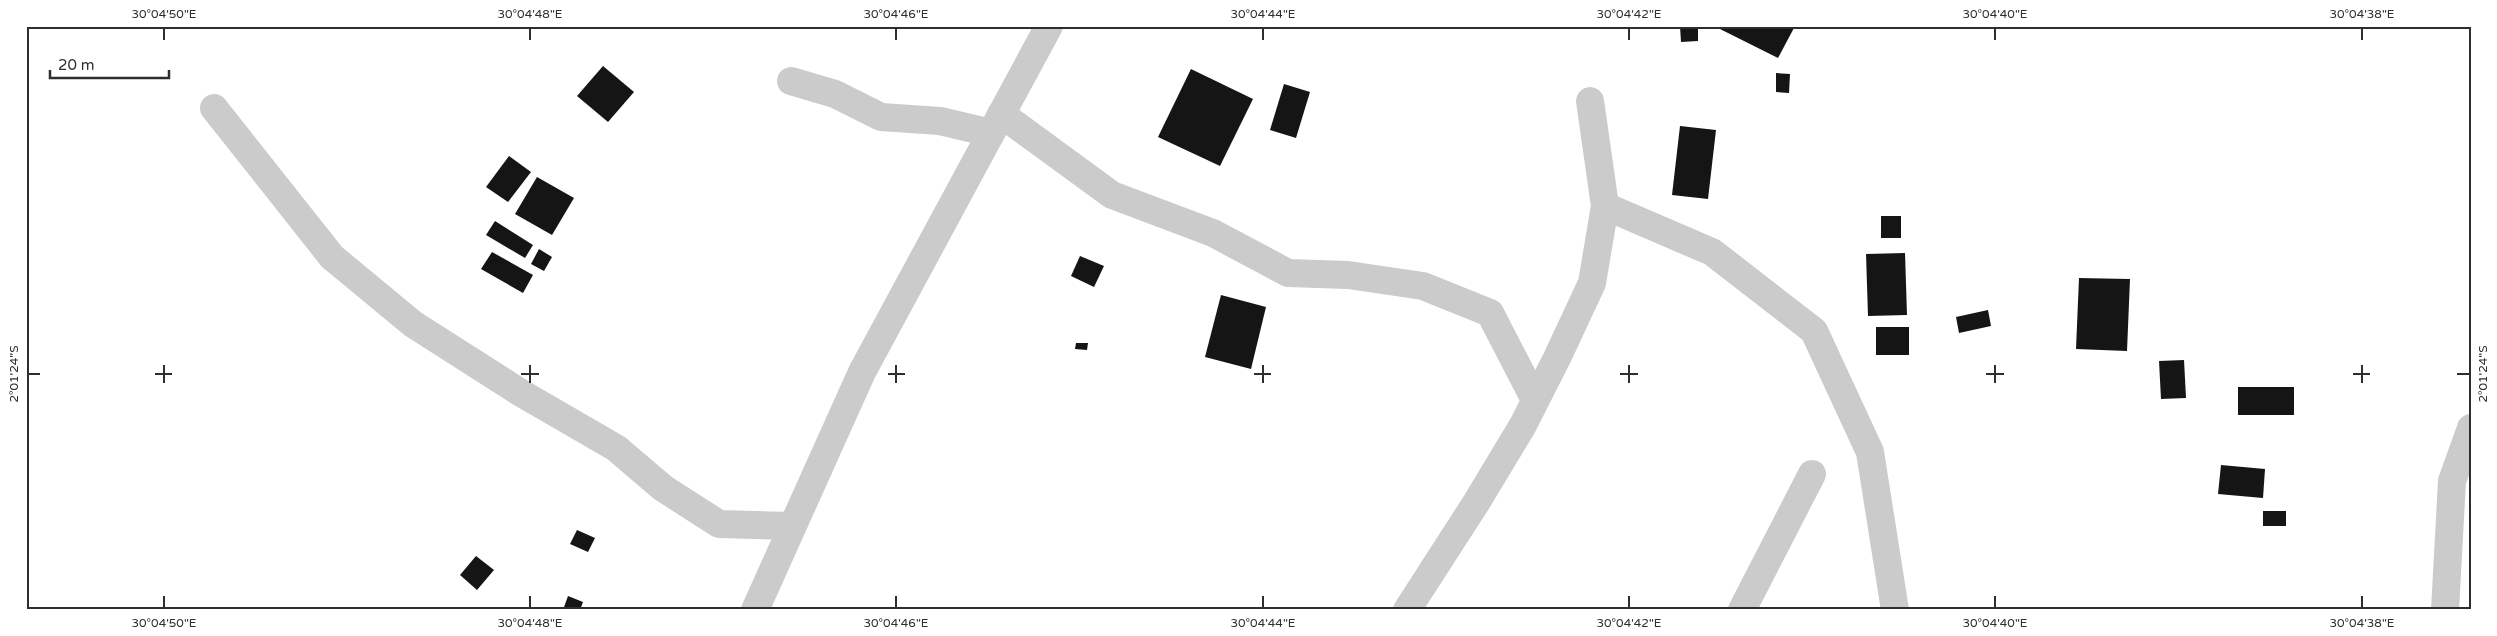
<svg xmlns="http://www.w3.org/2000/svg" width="2497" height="636" font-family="'Varela Round',sans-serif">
	<rect width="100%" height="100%" fill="#fff"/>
	<!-- building -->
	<g fill="#151515">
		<polygon points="1680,26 1698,26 1698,41 1681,42"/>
		<polygon points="1719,26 1795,26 1778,58 1718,28"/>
		<polygon points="603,66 634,92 608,122 577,96"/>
		<polygon points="1191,69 1253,99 1220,166 1158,137"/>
		<polygon points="1776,73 1790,74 1789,93 1776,92"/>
		<polygon points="1284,84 1310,92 1296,138 1270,130"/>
		<polygon points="1680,126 1716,130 1708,199 1672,195"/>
		<polygon points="509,156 531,172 508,202 486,187"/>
		<polygon points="537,177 574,198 552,235 515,214"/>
		<rect x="1881" y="216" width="20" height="22"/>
		<polygon points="495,221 533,245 525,258 486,235"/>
		<polygon points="539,249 552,257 544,271 531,264"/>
		<polygon points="492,252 533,275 523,293 481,269"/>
		<polygon points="1905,253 1907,315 1868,316 1866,254"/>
		<polygon points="1080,256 1104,266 1094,287 1071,276"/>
		<polygon points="2079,278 2130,279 2127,351 2076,349"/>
		<polygon points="1221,295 1266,307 1251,369 1205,357"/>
		<polygon points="1988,310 1991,326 1959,333 1956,317"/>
		<rect x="1876" y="327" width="33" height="28"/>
		<polygon points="1076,343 1088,343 1087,350 1075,349"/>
		<polygon points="2184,360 2186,398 2161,399 2159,361"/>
		<rect x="2238" y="387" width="56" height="28"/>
		<polygon points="2221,465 2265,469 2263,498 2218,494"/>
		<rect x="2263" y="511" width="23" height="15"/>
		<polygon points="577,530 595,538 588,552 570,544"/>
		<polygon points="476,556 494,570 477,590 460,575"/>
		<polygon points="568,596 583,602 580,610 563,610"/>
	</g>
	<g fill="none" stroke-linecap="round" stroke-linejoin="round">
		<!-- street -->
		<g stroke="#cbcbcb" stroke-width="28">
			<polyline points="791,81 835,94 881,117 940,121 991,133"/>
			<polyline points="1590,101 1605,206 1712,252 1814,331 1870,452 1895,610"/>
			<polyline points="214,108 332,257 413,324 521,393 616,448 663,488 719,524 792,526"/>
			<polyline points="1001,114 1112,195 1213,233 1288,273 1348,275 1423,286 1490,313 1535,400"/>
			<polyline points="755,610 862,372 1049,26"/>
			<polyline points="1407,610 1476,503 1523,425 1557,358 1592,283 1605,206"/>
			<polyline points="1742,610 1812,474"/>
			<polyline points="2445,610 2452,481 2471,428"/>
		</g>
	</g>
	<!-- ticks -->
	<path fill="none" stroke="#2e2e2e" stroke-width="2" d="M164 28V40M530 28V40M896 28V40M1263 28V40M1629 28V40M1995 28V40M2362 28V40M164 365V383M530 365V383M896 365V383M1263 365V383M1629 365V383M1995 365V383M2362 365V383M28 374H40M155 374H172M521 374H539M888 374H905M1254 374H1271M1620 374H1638M1986 374H2004M2353 374H2370M2457 374H2470M164 596V608M530 596V608M896 596V608M1263 596V608M1629 596V608M1995 596V608M2362 596V608"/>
	<!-- border -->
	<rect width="2497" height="636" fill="none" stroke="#ffffff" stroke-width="55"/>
	<!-- scale -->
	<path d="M50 70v8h119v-8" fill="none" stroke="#2e2e2e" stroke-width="2.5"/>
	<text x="58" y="70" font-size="15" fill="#2e2e2e" stroke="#ffffff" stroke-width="4" paint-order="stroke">20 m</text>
	<rect x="28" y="28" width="2442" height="580" fill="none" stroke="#2e2e2e" stroke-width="2"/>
	<g font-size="12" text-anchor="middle" fill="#2e2e2e">
		<text x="164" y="18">30°04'50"E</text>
		<text x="530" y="18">30°04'48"E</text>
		<text x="896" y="18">30°04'46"E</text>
		<text x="1263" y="18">30°04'44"E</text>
		<text x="1629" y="18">30°04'42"E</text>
		<text x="1995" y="18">30°04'40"E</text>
		<text x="2362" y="18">30°04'38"E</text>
		<text transform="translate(2483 374) rotate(-90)" y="4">2°01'24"S</text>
		<text transform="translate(14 374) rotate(-90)" y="4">2°01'24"S</text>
		<text x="164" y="627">30°04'50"E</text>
		<text x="530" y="627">30°04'48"E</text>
		<text x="896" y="627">30°04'46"E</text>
		<text x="1263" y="627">30°04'44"E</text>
		<text x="1629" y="627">30°04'42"E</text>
		<text x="1995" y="627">30°04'40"E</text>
		<text x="2362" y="627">30°04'38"E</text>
	</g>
</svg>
